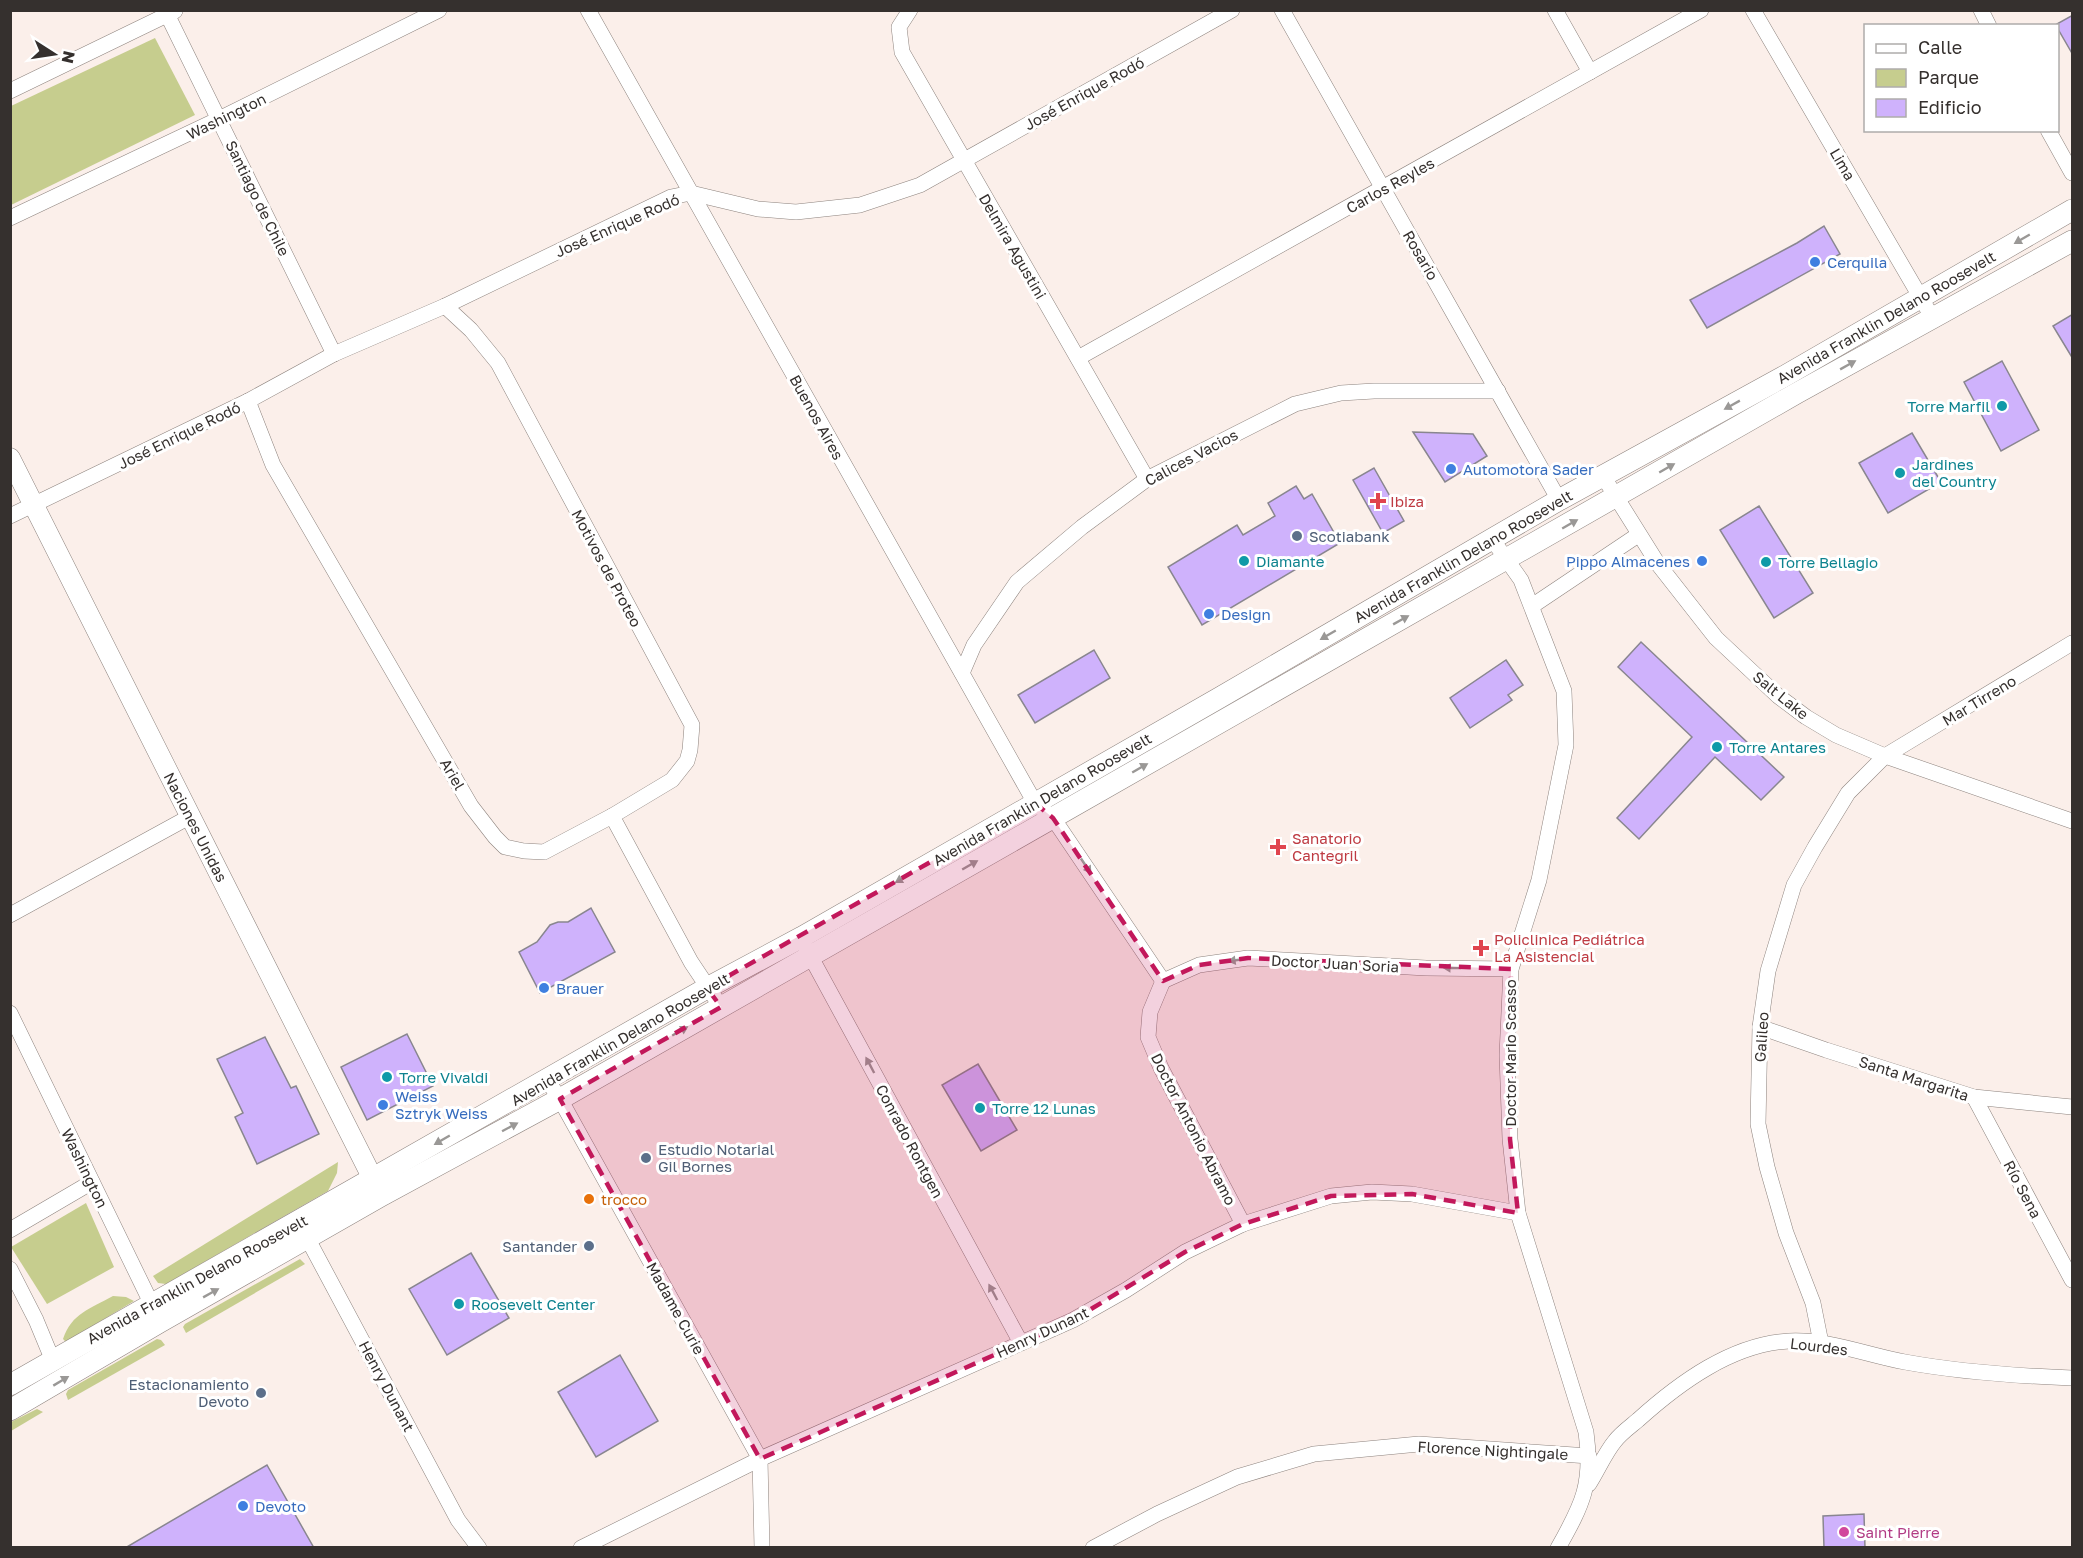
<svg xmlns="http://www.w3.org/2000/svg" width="2083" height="1558" font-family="'Golos Text',sans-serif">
	<rect width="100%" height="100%" fill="#fbefea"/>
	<!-- green -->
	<g fill="#c6cd8e">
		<polygon points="155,38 195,115 11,205 11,106"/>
		<polygon points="338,1162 337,1173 328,1191 166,1284 158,1283 153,1276"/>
		<polygon points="86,1203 114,1267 47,1304 11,1247"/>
		<polygon points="300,1259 305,1264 186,1333 183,1327 185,1324"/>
		<path d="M113 1296 126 1297 134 1301 66 1342 63 1339C72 1313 90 1309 113 1296Z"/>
		<polygon points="157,1339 161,1340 165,1345 68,1400 66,1394 68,1390"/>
		<polygon points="37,1409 43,1412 11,1431 11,1422"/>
	</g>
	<!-- building -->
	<g fill="#cfb2fc" stroke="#89868f" stroke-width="1.5">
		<polygon points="2073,15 2073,55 2058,29 2058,26 2055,25"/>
		<polygon points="1824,226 1840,254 1707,328 1690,300 1797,243"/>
		<polygon points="2073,314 2073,359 2053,326"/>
		<polygon points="2002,361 2039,430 2001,451 1964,382"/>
		<polygon points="1413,432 1473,434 1487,456 1445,482"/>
		<polygon points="1912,433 1941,482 1888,513 1859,463"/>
		<polygon points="1374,468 1404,521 1383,533 1353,480"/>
		<polygon points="1296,486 1304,499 1312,494 1340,543 1202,625 1168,567 1237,525 1243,535 1275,516 1268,503"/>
		<polygon points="1759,506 1813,593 1774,618 1720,530"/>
		<polygon points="1641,642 1784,777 1761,800 1715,757 1639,839 1617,818 1692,737 1618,667"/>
		<polygon points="1094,650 1110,678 1035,723 1018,695"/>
		<polygon points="1506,660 1523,685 1508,695 1512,700 1470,728 1450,698"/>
		<polygon points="591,908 615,952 540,993 519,952 537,942 550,925 558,922 568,922"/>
		<polygon points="407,1034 433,1086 367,1120 341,1067"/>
		<polygon points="265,1037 291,1088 296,1086 319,1134 257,1164 235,1117 243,1113 217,1059"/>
		<polygon points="978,1064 1017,1130 981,1151 942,1085"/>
		<polygon points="471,1253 509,1318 447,1355 409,1289"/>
		<polygon points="620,1355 658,1421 596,1457 558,1392"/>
		<polygon points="267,1465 314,1548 125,1548"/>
		<polygon points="1864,1514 1865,1548 1824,1548 1823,1516"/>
	</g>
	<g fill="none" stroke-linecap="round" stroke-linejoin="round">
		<defs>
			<g id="minor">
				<polyline points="165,10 334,354"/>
				<polyline points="588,10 1035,803 1053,818 1163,981"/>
				<polyline points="910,10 899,27 902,52 1147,479"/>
				<polyline points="1282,10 1559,500"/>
				<polyline points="1555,10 1590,72"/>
				<polyline points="1753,10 1932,317"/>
				<polyline points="1981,10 1989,26"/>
				<polyline points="10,91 175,11"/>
				<polyline points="2048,130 2072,173"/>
				<polyline points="10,218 219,119 439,10"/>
				<polyline points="1078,358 1701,10"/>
				<polyline points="248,401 273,465 471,806 495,837 505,847 524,851 544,852 612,816 672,780 687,761 690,750 692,725 498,363 471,330 445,306"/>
				<polyline points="1603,476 1658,564 1716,638 1778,696 1806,717 1836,735 1885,756 2072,821"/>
				<polyline points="10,516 248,401 334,354 445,306 671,197 691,193 758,209 796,212 860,205 920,185 1232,10"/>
				<path d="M1492 539 1521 580 1564 691 1566 745 1539 880 1511 969 1507 1055 1510 1139 1518 1213 1586 1432C1593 1483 1583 1504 1558 1548"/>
				<polyline points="1532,606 1638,535"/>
				<polyline points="962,673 974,645 1017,582 1082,527 1147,479 1295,404 1341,393 1374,391 1498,391"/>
				<polyline points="612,816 691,962 721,1007"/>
				<polyline points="10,915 191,816"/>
				<polyline points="806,948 1021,1343"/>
				<polyline points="1163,981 1199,965 1248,958 1426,968 1511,969"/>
				<polyline points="1163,981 1150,1012 1148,1037 1161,1068 1243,1224"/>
				<polyline points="10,1013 156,1313"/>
				<polyline points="1760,1027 1826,1050 1974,1097 2072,1107"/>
				<polyline points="547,1080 560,1099 760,1459 762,1548"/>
				<polyline points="1974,1097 2072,1280"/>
				<polyline points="10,1230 92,1182"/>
				<polyline points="303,1230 458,1520 479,1548"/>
				<polyline points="10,1269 36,1320 53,1361"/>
				<polyline points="1821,1343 1813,1303 1786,1233 1767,1167 1758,1124 1760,1027 1768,971 1794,885 1815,847 1848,793 1885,756 2072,643"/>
				<path d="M1589 1484C1598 1470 1605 1453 1615 1441 1621 1433 1631 1426 1638 1420 1679 1383 1732 1344 1789 1341 1828 1339 1867 1355 1905 1362 1960 1372 2017 1376 2072 1378"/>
				<polyline points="581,1548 760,1459 1073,1320 1126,1290 1185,1252 1243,1224 1331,1196 1372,1192 1412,1194 1518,1213"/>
				<polyline points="1093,1548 1157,1514 1237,1477 1314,1454 1419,1444 1589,1456"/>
			</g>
			<polyline id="tertiary" points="10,458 379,1191"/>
			<g id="secondary">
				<polyline points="10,1385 707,988 802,937 1219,698 1559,500 1783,377 2072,210"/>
				<polyline points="10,1410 160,1322 381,1196 560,1099 1797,393 2072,241"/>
			</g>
		</defs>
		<!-- minor casing -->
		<use href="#minor" stroke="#8d837e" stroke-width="16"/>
		<!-- tertiary casing -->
		<use href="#tertiary" stroke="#8d837e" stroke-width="21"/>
		<!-- secondary casing -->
		<use href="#secondary" stroke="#8d837e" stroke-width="22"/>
		<!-- minor -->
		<use href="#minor" stroke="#fff" stroke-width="15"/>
		<!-- tertiary -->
		<use href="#tertiary" stroke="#fff" stroke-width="20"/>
		<!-- secondary -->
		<use href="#secondary" stroke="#fff" stroke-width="21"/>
	</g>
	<!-- one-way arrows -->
	<defs><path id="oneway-solid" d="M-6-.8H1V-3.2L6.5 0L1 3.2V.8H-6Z" transform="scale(1.5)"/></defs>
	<g fill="#9a9896">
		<use href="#oneway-solid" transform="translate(2022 239) rotate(150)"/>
		<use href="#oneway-solid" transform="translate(1848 365) rotate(-29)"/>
		<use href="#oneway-solid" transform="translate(1732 405) rotate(151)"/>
		<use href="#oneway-solid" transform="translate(1667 468) rotate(-30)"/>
		<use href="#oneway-solid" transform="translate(1570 524) rotate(-30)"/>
		<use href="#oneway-solid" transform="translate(1401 620) rotate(-29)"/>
		<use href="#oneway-solid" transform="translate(1328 635) rotate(150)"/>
		<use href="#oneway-solid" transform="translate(1140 768) rotate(-30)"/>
		<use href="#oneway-solid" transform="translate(970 865) rotate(-30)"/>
		<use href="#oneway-solid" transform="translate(1086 866) rotate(56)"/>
		<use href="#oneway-solid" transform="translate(903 878) rotate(150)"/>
		<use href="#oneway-solid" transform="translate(1237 960) rotate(172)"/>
		<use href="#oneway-solid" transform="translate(1452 968) rotate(-179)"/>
		<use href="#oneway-solid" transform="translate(680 1031) rotate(-30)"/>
		<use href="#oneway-solid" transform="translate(870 1065) rotate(-118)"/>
		<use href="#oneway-solid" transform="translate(510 1127) rotate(-28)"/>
		<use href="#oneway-solid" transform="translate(442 1140) rotate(150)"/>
		<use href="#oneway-solid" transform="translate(993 1292) rotate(-118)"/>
		<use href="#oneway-solid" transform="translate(211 1293) rotate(-29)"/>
		<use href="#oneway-solid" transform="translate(61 1381) rotate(-31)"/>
	</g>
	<!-- marked area -->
	<path fill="#c2185b" fill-opacity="0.2" stroke="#c2185b" stroke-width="4.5" stroke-dasharray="12 8" stroke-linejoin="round" d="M1035 803 1053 818 1163 981 1199 965 1248 958 1511 969 1510 1139 1518 1213 1412 1194 1331 1196 1243 1224 1185 1252 1073 1320 760 1459 560 1099 721 1007 707 988Z"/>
	<!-- markers -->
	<g fill="#3f7fe0" stroke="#fff" stroke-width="2">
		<circle cx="1815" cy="262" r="6"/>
		<circle cx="1451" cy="469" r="6"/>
		<circle cx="1702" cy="561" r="6"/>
		<circle cx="1209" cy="614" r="6"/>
		<circle cx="544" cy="988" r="6"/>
		<circle cx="383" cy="1105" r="6"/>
		<circle cx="243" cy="1506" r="6"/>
	</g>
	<g fill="#0f9aa8" stroke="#fff" stroke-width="2">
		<circle cx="2002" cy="406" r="6"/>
		<circle cx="1900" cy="473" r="6"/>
		<circle cx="1244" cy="561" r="6"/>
		<circle cx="1766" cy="562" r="6"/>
		<circle cx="1717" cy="747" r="6"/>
		<circle cx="387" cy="1077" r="6"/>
		<circle cx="980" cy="1108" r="6"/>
		<circle cx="459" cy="1304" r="6"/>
	</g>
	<g fill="#e0444e" stroke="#fff" stroke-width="2">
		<path d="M1375 492h6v6h6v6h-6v6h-6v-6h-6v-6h6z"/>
		<path d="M1275 838h6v6h6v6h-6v6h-6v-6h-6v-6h6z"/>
		<path d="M1478 939h6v6h6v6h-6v6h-6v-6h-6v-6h6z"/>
	</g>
	<g fill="#5c6f8a" stroke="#fff" stroke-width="2">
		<circle cx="1297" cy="536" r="6"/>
		<circle cx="646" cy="1158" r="6"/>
		<circle cx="589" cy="1246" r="6"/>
		<circle cx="261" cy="1393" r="6"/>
	</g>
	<circle fill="#e8710a" stroke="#fff" stroke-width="2" cx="589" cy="1199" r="6"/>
	<circle fill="#d1479c" stroke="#fff" stroke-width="2" cx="1844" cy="1532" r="6"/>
	<g text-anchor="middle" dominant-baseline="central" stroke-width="6" stroke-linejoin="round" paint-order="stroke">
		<!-- street labels -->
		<g font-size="15" fill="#35302e" stroke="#fff">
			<text transform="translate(1084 93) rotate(-29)">José Enrique Rodó</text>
			<text transform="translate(226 116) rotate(-26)">Washington</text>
			<text transform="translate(1843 164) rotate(60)">Lima</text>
			<text transform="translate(1390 185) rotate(-29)">Carlos Reyles</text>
			<text transform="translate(258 198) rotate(64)">Santiago de Chile</text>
			<text transform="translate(617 225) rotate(-24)">José Enrique Rodó</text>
			<text transform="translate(1013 246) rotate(60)">Delmira Agustini</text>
			<text transform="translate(1421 255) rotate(60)">Rosario</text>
			<text transform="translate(1886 317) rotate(-30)">Avenida Franklin Delano Roosevelt</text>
			<text transform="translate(817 417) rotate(61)">Buenos Aires</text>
			<text transform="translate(179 435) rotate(-26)">José Enrique Rodó</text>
			<text transform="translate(1191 457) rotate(-28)">Calices Vacios</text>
			<text transform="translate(1463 556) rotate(-30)">Avenida Franklin Delano Roosevelt</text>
			<text transform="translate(607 568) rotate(62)">Motivos de Proteo</text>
			<text transform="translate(1781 695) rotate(39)">Salt Lake</text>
			<text transform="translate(1979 700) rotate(-31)">Mar Tirreno</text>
			<text transform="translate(453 774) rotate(60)">Ariel</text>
			<text transform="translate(1042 799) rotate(-30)">Avenida Franklin Delano Roosevelt</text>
			<text transform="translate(196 827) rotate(63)">Naciones Unidas</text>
			<text transform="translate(1335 963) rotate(3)">Doctor Juan Soria</text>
			<text transform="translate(1761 1037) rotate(-86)">Galileo</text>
			<text transform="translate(620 1039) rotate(-30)">Avenida Franklin Delano Roosevelt</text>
			<text transform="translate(1510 1053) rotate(-90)">Doctor Mario Scasso</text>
			<text transform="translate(1914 1078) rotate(18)">Santa Margarita</text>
			<text transform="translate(1194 1129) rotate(63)">Doctor Antonio Abramo</text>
			<text transform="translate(910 1141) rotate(62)">Conrado Rontgen</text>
			<text transform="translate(85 1168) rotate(64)">Washington</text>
			<text transform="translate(2023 1189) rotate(62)">Río Sena</text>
			<text transform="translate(197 1279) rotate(-29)">Avenida Franklin Delano Roosevelt</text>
			<text transform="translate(676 1308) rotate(61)">Madame Curie</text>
			<text transform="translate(1042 1332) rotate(-25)">Henry Dunant</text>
			<text transform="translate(1819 1346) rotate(7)">Lourdes</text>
			<text transform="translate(387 1386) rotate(62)">Henry Dunant</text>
			<text transform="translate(1493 1450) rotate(3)">Florence Nightingale</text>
		</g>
		<!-- shop labels -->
		<g font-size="15" fill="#366cbe" stroke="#fff" text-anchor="start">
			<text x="1827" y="262">Cerquila</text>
			<text x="1463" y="469">Automotora Sader</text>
			<text x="1690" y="561" text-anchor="end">Pippo Almacenes</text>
			<text x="1221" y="614">Design</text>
			<text x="556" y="988">Brauer</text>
			<text x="395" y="1096">Weiss<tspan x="395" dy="17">Sztryk Weiss</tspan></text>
			<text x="255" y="1506">Devoto</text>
		</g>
		<!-- culture labels -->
		<g font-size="15" fill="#0d838f" stroke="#fff" text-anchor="start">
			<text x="1990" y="406" text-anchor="end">Torre Marfil</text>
			<text x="1912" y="464">Jardines<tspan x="1912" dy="17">del Country</tspan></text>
			<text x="1256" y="561">Diamante</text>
			<text x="1778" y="562">Torre Bellagio</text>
			<text x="1729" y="747">Torre Antares</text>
			<text x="399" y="1077">Torre Vivaldi</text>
			<text x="992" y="1108">Torre 12 Lunas</text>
			<text x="471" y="1304">Roosevelt Center</text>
		</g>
		<!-- health labels -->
		<g font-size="15" fill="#be3a42" stroke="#fff" text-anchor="start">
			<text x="1390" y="501">Ibiza</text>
			<text x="1292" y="838">Sanatorio<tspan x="1292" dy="17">Cantegril</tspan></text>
			<text x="1494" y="939">Policlinica Pediátrica<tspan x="1494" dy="17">La Asistencial</tspan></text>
		</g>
		<!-- service labels -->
		<g font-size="15" fill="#4e5e75" stroke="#fff" text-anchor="start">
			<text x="1309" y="536">Scotiabank</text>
			<text x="658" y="1149">Estudio Notarial<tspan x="658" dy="17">Gil Bornes</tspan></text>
			<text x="577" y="1246" text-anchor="end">Santander</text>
			<text x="249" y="1384" text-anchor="end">Estacionamiento<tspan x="249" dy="17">Devoto</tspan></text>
		</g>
		<!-- food labels -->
		<g font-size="15" fill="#c56008" stroke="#fff" text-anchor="start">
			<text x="601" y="1199">trocco</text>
		</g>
		<!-- hotel labels -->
		<g font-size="15" fill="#b23c85" stroke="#fff" text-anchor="start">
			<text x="1856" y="1532">Saint Pierre</text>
		</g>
	</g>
	<!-- border -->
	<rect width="2083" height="1558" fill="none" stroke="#35302e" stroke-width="24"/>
	<!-- legend -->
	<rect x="1864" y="24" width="195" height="108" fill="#ffffff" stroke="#aeacab" stroke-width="1.5"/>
	<rect x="1876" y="44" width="30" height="9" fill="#ffffff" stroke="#aeacab" stroke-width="1.5"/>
	<text x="1918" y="54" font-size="18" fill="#35302e">Calle</text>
	<rect x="1876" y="69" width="30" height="18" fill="#c6cd8e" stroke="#aeacab" stroke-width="1.5"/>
	<text x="1918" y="84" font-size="18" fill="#35302e">Parque</text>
	<rect x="1876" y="99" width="30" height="18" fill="#cfb2fc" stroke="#aeacab" stroke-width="1.5"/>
	<text x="1918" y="114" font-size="18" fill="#35302e">Edificio</text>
	<!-- north arrow -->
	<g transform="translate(54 54) rotate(102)" stroke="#ffffff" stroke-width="4.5" paint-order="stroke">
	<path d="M0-4.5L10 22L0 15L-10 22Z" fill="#35302e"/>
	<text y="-9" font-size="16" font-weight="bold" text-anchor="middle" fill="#35302e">N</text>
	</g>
</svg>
